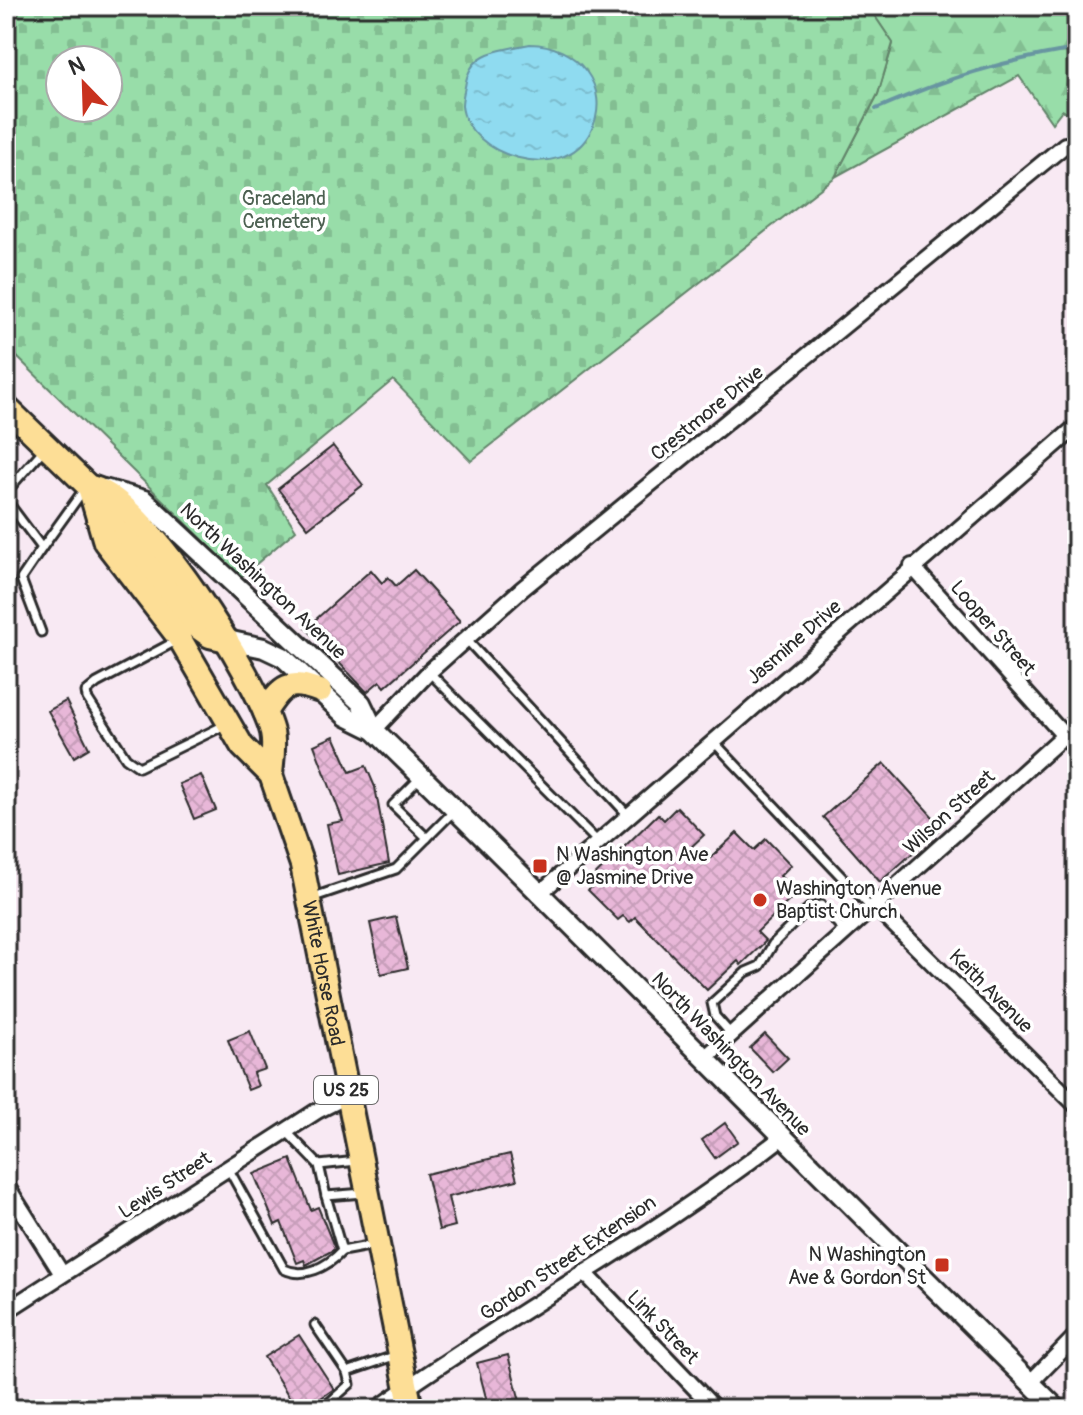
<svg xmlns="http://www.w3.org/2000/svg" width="1083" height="1415" font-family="Pangolin,sans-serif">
	<defs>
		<pattern id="forest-firs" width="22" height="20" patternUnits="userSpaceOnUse" patternTransform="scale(2)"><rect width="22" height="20" fill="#98dda9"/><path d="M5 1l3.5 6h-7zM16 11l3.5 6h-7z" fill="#83be92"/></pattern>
		<pattern id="cemetery-stones" width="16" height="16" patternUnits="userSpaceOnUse" patternTransform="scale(2)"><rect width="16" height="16" fill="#98dda9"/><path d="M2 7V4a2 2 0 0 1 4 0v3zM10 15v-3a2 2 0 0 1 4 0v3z" fill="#83be92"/></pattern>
		<pattern id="water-ripples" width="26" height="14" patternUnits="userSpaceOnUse" patternTransform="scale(2)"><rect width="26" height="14" fill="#8fdbf0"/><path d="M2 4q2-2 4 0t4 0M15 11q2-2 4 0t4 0" fill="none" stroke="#7cbcce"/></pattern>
		<pattern id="building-cross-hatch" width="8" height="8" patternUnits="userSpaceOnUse" patternTransform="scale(2)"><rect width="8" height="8" fill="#e8b7d8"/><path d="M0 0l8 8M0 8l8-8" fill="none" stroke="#c79eba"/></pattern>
	</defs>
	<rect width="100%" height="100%" fill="#f8e9f3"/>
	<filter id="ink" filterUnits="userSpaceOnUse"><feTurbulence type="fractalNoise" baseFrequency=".0125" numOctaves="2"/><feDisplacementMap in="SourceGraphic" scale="16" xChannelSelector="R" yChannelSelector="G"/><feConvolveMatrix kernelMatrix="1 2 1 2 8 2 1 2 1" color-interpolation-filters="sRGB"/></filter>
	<g filter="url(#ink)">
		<!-- forest -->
		<polygon fill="url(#forest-firs)" stroke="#62846a" stroke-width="2" points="868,6 1077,6 1077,118 1062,110 1052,123 1019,76 835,177 878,94 893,44"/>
		<!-- cemetery -->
		<path fill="url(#cemetery-stones)" stroke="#62846a" stroke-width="2" fill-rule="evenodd" d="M6 6H868L893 43 878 94 835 177 471 461 393 380 267 485 296 530 241 577 6 346ZM60 60H108V108H60Z"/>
		<!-- water -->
		<path fill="url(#water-ripples)" stroke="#6795a1" stroke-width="2" d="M530 44C576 44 613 87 591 131 563 187 466 155 462 105 462 98 465 88 466 81 469 68 476 59 488 54 501 49 517 47 530 44Z"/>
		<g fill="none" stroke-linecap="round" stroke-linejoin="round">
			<!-- stream -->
			<path stroke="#6795a1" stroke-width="4" d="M876 109C945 79 1002 60 1077 49"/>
		</g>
		<!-- building -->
		<g fill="url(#building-cross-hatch)" stroke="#2b2b2b" stroke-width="2">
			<polygon points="333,446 363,485 308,528 278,489"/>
			<polygon points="371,570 382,583 388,577 396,586 414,570 460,621 385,687 380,681 367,692 306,628"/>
			<polygon points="66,701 89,748 74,757 48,711"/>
			<polygon points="334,736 350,772 366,766 375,787 389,863 338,875 327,824 343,821 314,745"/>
			<polygon points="884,763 942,827 880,882 823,817"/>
			<polygon points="201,775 216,810 194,819 179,784"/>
			<polygon points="677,807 704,835 689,849 704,864 737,833 754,850 766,839 791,865 780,876 797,893 757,932 766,941 741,965 738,961 707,990 635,917 630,922 623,916 618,920 588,890 593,886 589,881 658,814 664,820"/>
			<polygon points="396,917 408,968 381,974 370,923"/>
			<polygon points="250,1031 265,1069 253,1073 258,1086 248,1090 228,1040"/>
			<polygon points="765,1034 788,1058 773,1072 750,1048"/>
			<polygon points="725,1123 738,1141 715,1158 702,1140"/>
			<polygon points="510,1154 517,1180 448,1197 455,1226 439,1230 426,1174"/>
			<polygon points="291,1159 311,1210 318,1207 335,1249 306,1265 304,1260 297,1263 281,1222 275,1225 254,1174"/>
			<polygon points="299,1335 334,1389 305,1409 297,1409 264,1357"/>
			<polygon points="508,1355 522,1409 489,1409 477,1363"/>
		</g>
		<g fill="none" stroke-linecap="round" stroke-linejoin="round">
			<defs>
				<g id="service">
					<polyline points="6,492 44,449"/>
					<polyline points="6,500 42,548 85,488"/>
					<polyline points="41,632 21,579 42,548"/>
					<polyline points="465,638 627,814"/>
					<polyline points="176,641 97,683 86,692 87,698 126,758 139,767 227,724"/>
					<polyline points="429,672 597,841"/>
					<polyline points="714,742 872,909"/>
					<polyline points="420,778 393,805 427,838"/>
					<polyline points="311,898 396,869 454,811"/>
					<polyline points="731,1034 715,1016 712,1003 746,972 760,966 773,944 809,908 821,905 845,932"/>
					<polyline points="286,1131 319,1165 357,1161"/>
					<polyline points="319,1165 326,1196 364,1193"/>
					<path d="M228 1168 284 1269C304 1279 327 1267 342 1251"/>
					<polyline points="326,1196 342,1251 374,1245"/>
					<polyline points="315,1325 347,1372"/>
					<polyline points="322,1409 350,1384 347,1372 397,1355"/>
				</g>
				<g id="minor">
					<polyline points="912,566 1077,750"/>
					<polyline points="374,730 429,672 522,589 1065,145 1077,146"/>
					<polyline points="541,892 1077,426"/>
					<polyline points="875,906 1077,1106"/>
					<polyline points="705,1058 1077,724"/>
					<polyline points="6,1185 62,1274"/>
					<polyline points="584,1272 715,1409"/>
					<polyline points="6,1311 317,1111 347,1096"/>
					<polyline points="1030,1383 1077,1335"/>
					<path d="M377 1409C508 1315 653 1238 781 1138"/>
				</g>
				<g id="secondary">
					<polyline points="104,489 144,500 361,703 374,730"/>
					<path d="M227 640 264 648 283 657 346 716 374 730C604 954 827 1184 1057 1409"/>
				</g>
				<g id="trunk">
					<polyline points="6,407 89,487 196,626 210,636 227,640"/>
					<path id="s1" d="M89 487 105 542 180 639 242 746 271 775 302 865 411 1409"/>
					<path d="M89 487C141 492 259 681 272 732 275 745 272 761 271 775"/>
					<path d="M265 712C282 685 289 679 320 691"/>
				</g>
			</defs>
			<!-- service casing -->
			<use href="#service" stroke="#2b2b2b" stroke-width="13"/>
			<!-- minor casing -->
			<use href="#minor" stroke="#2b2b2b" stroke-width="20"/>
			<!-- secondary casing -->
			<use href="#secondary" stroke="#2b2b2b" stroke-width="24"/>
			<!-- trunk casing -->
			<use href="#trunk" stroke="#2b2b2b" stroke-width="28"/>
			<!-- service -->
			<use href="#service" stroke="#fff" stroke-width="7"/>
			<!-- minor -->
			<use href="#minor" stroke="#fff" stroke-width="14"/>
			<!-- secondary -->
			<use href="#secondary" stroke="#fff" stroke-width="18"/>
			<!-- trunk -->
			<use href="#trunk" stroke="#fdde96" stroke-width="22"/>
		</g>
	</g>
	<!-- markers -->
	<g fill="#c8321e" stroke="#fff" stroke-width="3">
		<rect x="532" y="858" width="16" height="16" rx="4"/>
		<circle cx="760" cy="900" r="8"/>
		<rect x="934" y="1257" width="16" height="16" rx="4"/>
	</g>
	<g text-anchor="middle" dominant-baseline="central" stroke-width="7" stroke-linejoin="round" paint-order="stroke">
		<!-- shield labels -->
		<rect fill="#fff" stroke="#6b6b6b" stroke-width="2" x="314" y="1076" width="64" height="28" rx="6"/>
		<g font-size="18" font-weight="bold" fill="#2b2b2b">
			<text x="346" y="1090">US 25</text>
		</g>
		<!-- park labels -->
		<g font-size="20" fill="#4c6051" stroke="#fff">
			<text x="284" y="198">Graceland<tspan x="284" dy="23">Cemetery</tspan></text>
		</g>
		<!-- street labels -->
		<g font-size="20" fill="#2b2b2b" stroke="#fff">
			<text transform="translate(707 413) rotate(-39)">Crestmore Drive</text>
			<text transform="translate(263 581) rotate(43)">North Washington Avenue</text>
			<text transform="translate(993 628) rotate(49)">Looper Street</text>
			<text transform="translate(794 642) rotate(-41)">Jasmine Drive</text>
			<text transform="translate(949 812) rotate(-42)">Wilson Street</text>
			<text stroke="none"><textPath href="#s1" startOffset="550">White Horse Road</textPath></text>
			<text transform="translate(991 991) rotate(45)">Keith Avenue</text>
			<text transform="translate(731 1054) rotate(46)">North Washington Avenue</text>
			<text transform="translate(165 1185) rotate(-33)">Lewis Street</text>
			<text transform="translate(568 1258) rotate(-34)">Gordon Street Extension</text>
			<text transform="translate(663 1327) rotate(46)">Link Street</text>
		</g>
		<!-- poi labels -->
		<g font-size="20" fill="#2b2b2b" stroke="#fff" text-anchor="start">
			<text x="556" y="854">N Washington Ave<tspan x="556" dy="23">@ Jasmine Drive</tspan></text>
			<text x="776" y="888">Washington Avenue<tspan x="776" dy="23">Baptist Church</tspan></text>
			<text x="926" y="1254" text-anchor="end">N Washington<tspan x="926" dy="23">Ave &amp; Gordon St</tspan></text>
		</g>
	</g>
	<!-- margin -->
	<rect width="1083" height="1415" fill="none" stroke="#fff" stroke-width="32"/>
	<rect x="16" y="16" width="1051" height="1383" fill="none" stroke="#2b2b2b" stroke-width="3" filter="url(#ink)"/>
	<!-- north arrow -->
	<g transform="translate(84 84) rotate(337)"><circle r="38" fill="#ffffff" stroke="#aaaaaa" stroke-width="2"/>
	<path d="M0-6L14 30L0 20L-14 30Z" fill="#c8321e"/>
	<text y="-12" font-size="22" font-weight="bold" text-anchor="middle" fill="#2b2b2b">N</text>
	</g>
</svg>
